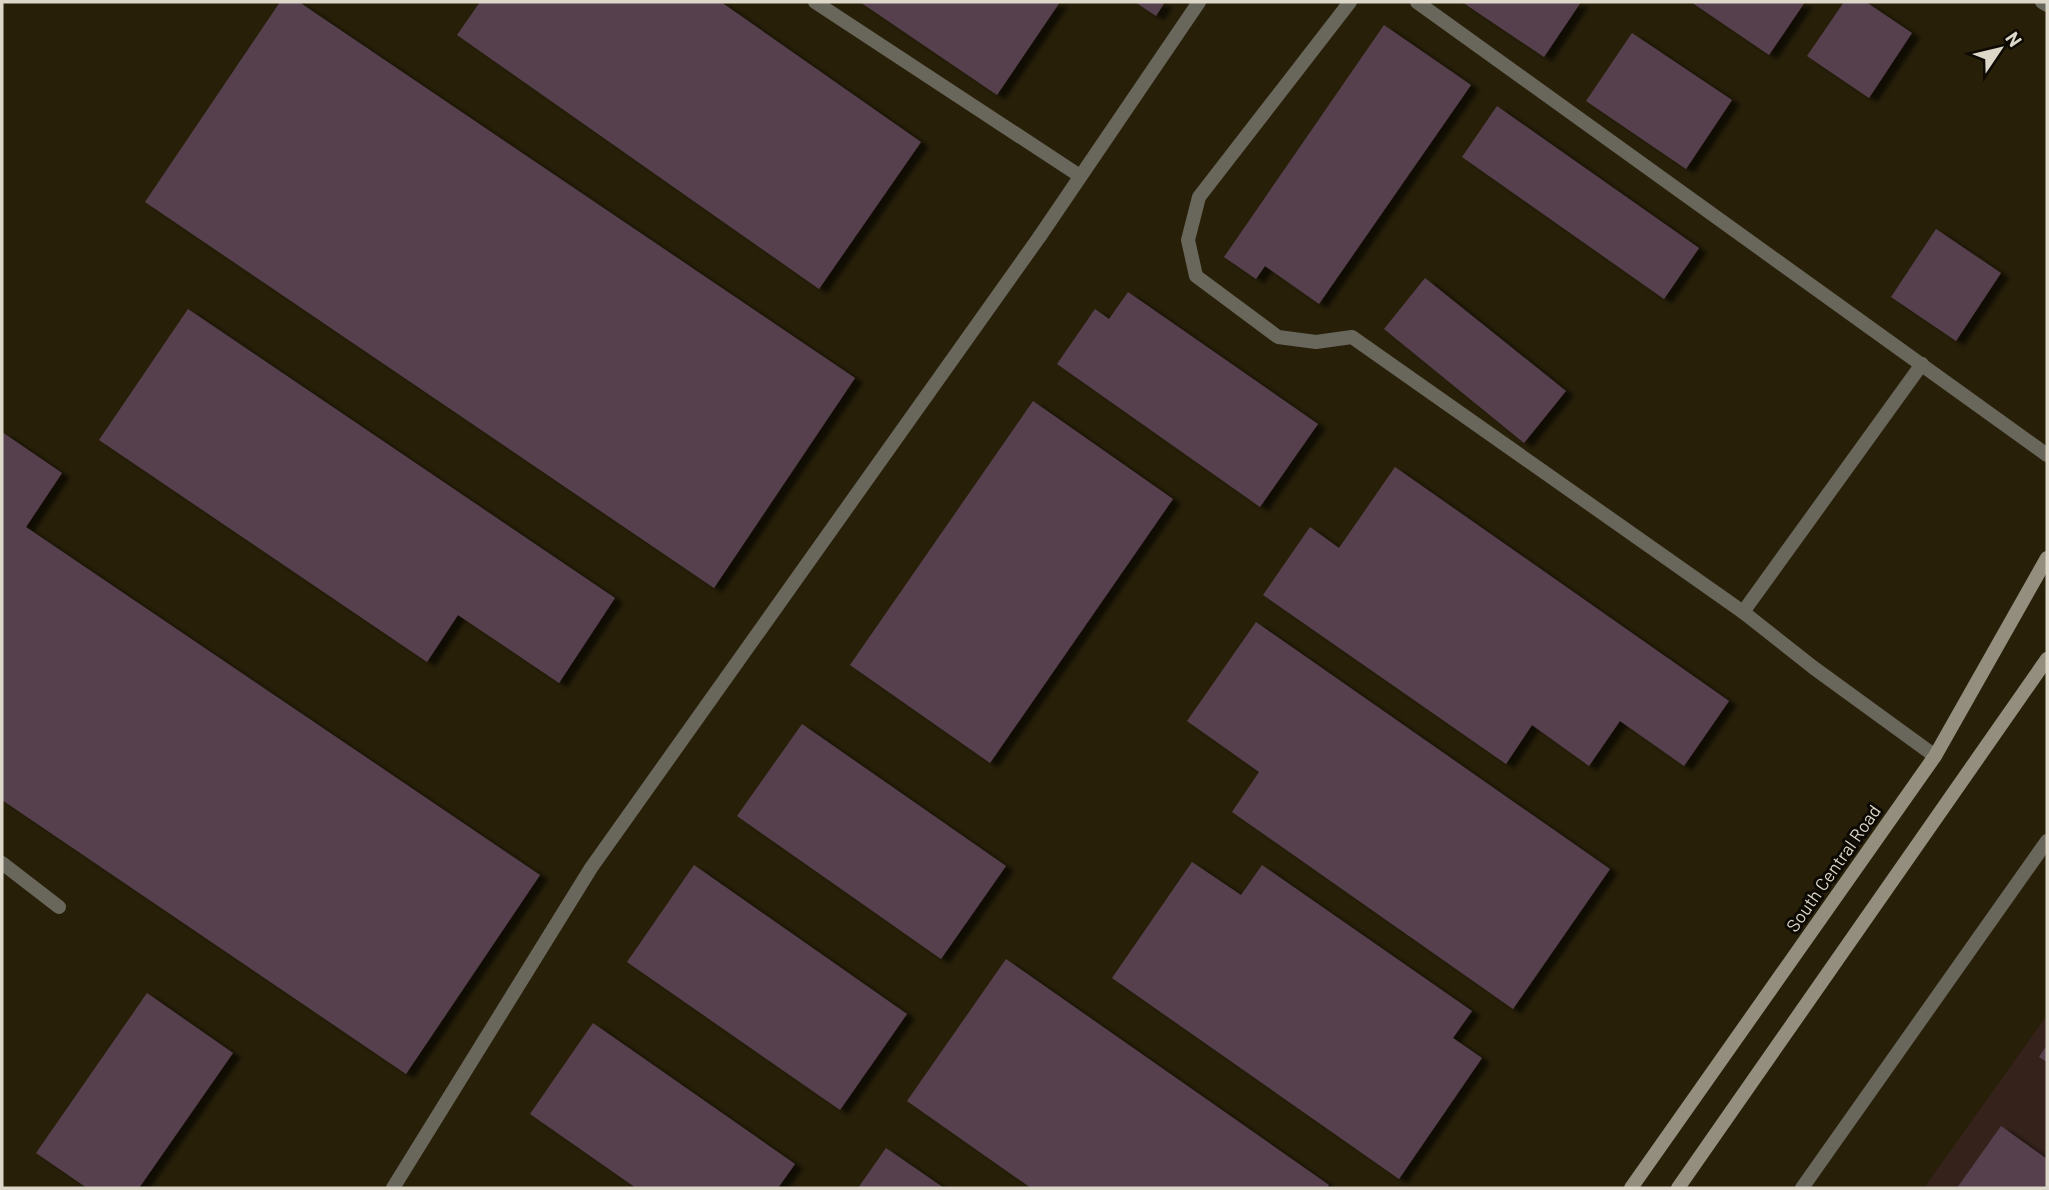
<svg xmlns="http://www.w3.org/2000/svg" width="2049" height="1190" font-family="Barlow,sans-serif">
	<defs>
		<filter id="shadow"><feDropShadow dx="8" dy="4.5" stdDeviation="2" flood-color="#0009"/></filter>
	</defs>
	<rect width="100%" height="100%" fill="#271f08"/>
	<!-- commercial -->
	<polygon fill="#34221b" points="2047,1015 2047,1188 1924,1188"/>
	<!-- building -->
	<g fill="#56404e" filter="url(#shadow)">
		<polygon points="280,2 299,2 855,378 714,588 145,202"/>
		<polygon points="480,2 721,2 921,142 819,289 457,35"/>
		<polygon points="860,2 1060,2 997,95"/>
		<polygon points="1135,2 1165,2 1156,16"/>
		<polygon points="1462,2 1581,2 1544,57"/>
		<polygon points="1691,2 1805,2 1769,55"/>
		<polygon points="1844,2 1866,2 1912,33 1869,98 1807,56"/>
		<polygon points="1384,25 1471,85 1319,304 1265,266 1256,279 1224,257"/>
		<polygon points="1632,33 1732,100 1686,169 1586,101"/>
		<polygon points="1497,106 1699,248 1664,299 1462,157"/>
		<polygon points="1936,229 2001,273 1956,341 1891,297"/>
		<polygon points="1425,278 1566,391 1524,443 1384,329"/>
		<polygon points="1128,292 1318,424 1260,507 1057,364 1095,309 1109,319"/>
		<polygon points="188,309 615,598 559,683 458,615 427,662 99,440"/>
		<polygon points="1033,401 1173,499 990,763 850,665"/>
		<polygon points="2,432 62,473 26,527 540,875 406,1074 2,800"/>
		<polygon points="1395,467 1729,701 1684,766 1620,721 1589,766 1532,725 1506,764 1263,595 1310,527 1339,548"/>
		<polygon points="1256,622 1610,869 1513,1009 1232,812 1259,772 1187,721"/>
		<polygon points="802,724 1006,866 941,959 737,816"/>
		<polygon points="1192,862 1241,895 1262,865 1472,1011 1453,1038 1482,1058 1399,1179 1112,978"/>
		<polygon points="694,865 907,1014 840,1110 627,962"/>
		<polygon points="1006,959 1329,1185 1326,1188 1031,1188 907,1101"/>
		<polygon points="147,993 233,1053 139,1188 87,1188 36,1153"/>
		<polygon points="593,1023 795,1164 778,1188 636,1188 530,1114"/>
		<polygon points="2047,1045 2047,1062 2039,1057"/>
		<polygon points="2001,1126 2047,1159 2047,1188 1957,1188"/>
		<polygon points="886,1148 944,1188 858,1188"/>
	</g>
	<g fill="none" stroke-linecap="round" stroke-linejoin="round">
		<!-- service -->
		<g stroke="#69665b" stroke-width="14">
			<polyline points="815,2 1080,176"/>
			<polyline points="1350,2 1199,197 1188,240 1196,276 1278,337 1316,342 1352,337 1743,612 1814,668 1935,756"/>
			<polyline points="1417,2 2047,455"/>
			<polyline points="1040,236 1199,2"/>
			<polyline points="1743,612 1922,364"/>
		</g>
		<!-- minor -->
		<g stroke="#69665b" stroke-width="14">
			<polyline points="2,863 59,907"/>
			<polyline points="393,1188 591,868 1040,236"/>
			<polyline points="1802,1188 2047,841"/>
		</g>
		<!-- tertiary -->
		<polyline stroke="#69665b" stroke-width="14" points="2042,2 2047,5"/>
		<!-- secondary -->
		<g stroke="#938e7d" stroke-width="14">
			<polyline points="1631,1188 1935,756 2047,558"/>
			<polyline points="1678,1188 2047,659"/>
		</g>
	</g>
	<g text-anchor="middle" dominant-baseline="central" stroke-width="6" stroke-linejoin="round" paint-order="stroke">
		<!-- street labels -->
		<g font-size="18" fill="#dcd7c9" stroke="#0d0903">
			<text transform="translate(1833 868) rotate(-55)">South Central Road</text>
		</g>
	</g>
	<!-- border -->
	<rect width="2049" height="1190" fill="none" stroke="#dcd7c9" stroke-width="7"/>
	<!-- north arrow -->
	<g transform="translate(2000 49) rotate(55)" stroke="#0d0903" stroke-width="5" paint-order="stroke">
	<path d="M0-5L12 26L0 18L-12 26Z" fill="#dcd7c9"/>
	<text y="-10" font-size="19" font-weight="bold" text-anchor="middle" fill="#dcd7c9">N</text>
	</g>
</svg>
